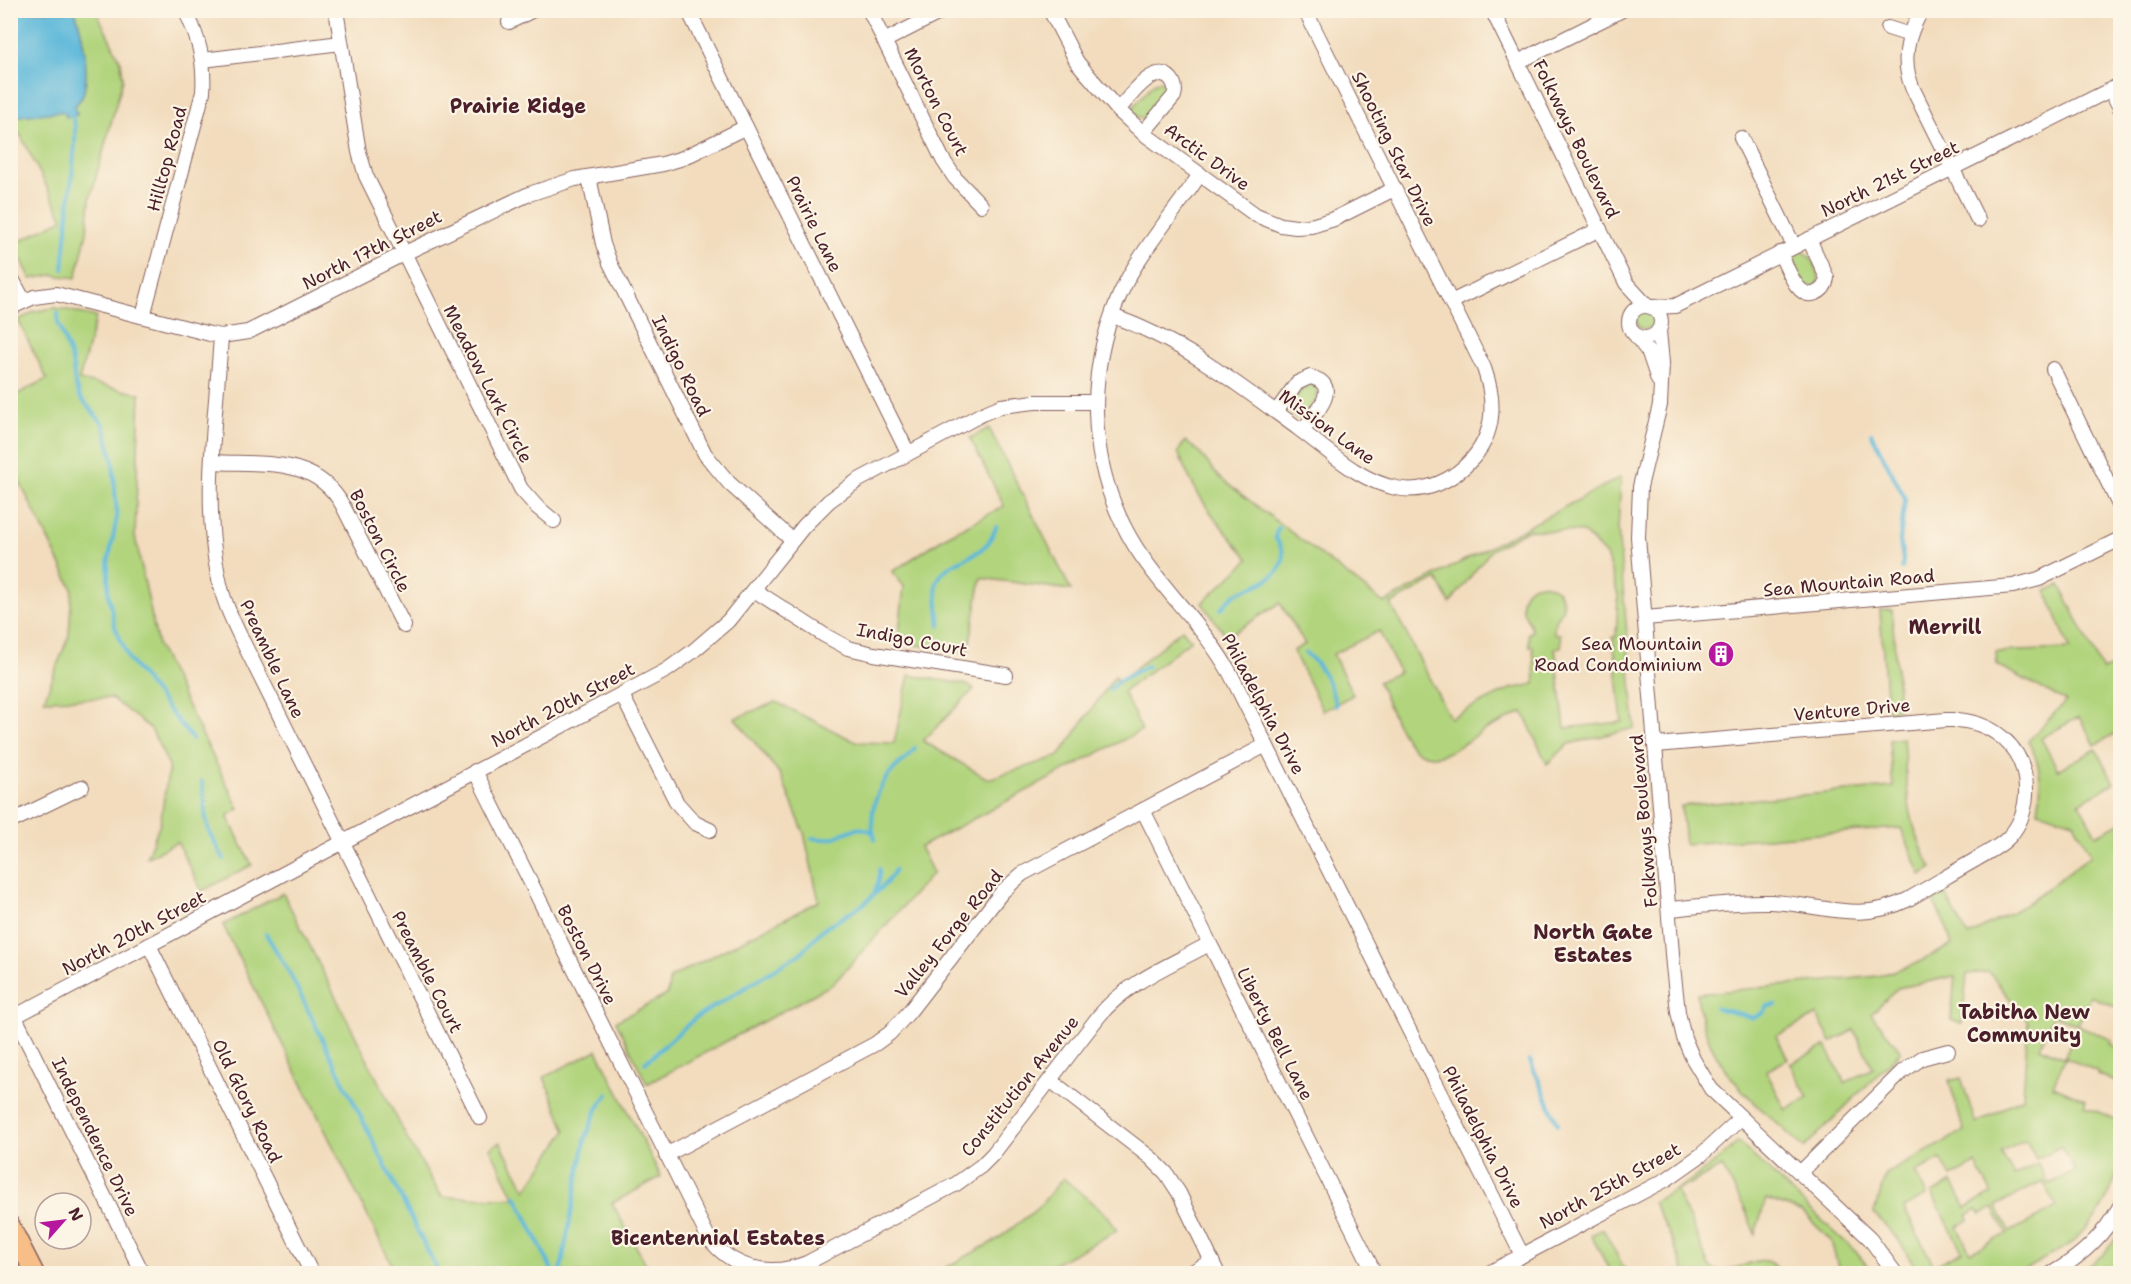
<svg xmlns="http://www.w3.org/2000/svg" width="2131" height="1284" font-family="'Shantell Sans',sans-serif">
	<rect width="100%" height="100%" fill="#fcf5e5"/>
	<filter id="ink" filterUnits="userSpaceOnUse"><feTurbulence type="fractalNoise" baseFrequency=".0167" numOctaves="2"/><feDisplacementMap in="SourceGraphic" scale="12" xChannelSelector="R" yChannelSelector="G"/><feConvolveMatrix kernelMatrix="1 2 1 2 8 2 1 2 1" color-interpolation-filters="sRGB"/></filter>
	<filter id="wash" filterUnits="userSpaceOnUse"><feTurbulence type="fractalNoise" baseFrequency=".008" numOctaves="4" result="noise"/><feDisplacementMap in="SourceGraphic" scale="24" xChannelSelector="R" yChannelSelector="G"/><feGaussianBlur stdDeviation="1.35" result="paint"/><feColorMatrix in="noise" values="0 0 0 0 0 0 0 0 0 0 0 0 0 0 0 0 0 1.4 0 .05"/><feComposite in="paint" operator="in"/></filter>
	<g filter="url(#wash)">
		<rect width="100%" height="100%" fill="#f2dcbd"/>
		<!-- green -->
		<g fill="#b1d47d" stroke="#7e7a54" stroke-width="1.5" fill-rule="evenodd">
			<polygon points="11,11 96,11 121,62 123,79 90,199 87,232 76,278 53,275 31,279 14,244 63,219 20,134 11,139"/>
			<polygon points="1160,81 1166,85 1167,94 1148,116 1144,118 1137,117 1133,112 1133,107 1153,84"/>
			<path d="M1802 251C1812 255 1821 273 1818 283L1812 287C1801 284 1792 266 1795 256Z"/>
			<polygon points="54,308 63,309 96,317 79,380 140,394 135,536 158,646 239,809 227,816 252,865 202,891 177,842 146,858 160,824 169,766 151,729 111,698 44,700 69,635 72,588 11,464 10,398 47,379 18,320 36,311"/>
			<circle cx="1645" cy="320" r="9"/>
			<path d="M1310 384 1317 388C1320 399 1307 418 1295 417L1289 410C1292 399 1300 389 1310 384Z"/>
			<polygon points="989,428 1071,590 981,578 968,653 898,642 904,586 892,572 945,537 1004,506 970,438"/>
			<path d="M1185 441 1199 452 1220 478 1384 603 1621 477 1618 529 1635 728 1569 744 1547 764 1523 712C1510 718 1497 724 1485 730 1464 742 1434 772 1410 745 1396 728 1388 702 1378 682L1399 672 1379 631 1333 654 1353 695 1323 711 1293 651 1305 644 1280 603 1227 637 1202 603 1249 559C1217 522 1196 499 1178 452ZM1527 530 1583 532 1606 555 1618 595 1616 637H1613L1622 722 1565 728 1555 648 1561 647 1560 634H1554C1553 617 1563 616 1563 604 1561 579 1524 577 1522 602 1520 614 1532 621 1532 632L1528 633 1529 646H1533L1535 684 1510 689 1450 718 1391 604 1437 579 1450 603 1491 550Z"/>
			<path d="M2060 585 2103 671 2120 663V731L2095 745 2079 717 2041 738 2058 770 2096 749 2114 783 2079 803 2096 835 2120 823V1009L2090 996 2078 1025 2112 1040 2110 1044 2120 1049V1084L2098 1074V1071L2065 1058 2053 1086 2086 1100 2084 1106 2120 1121V1167L2110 1192 2097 1216 2072 1243 2019 1273H1919L1898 1239 1874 1213 1886 1174 1964 1131 1949 1081 1961 1078 1976 1124 2023 1097 2028 1022 1989 972 1967 974 1962 1024 1951 1020 1955 976 1898 988 1871 1014 1901 1051 1804 1148C1752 1099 1706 1070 1697 994L1878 976 1915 964 1952 945 1946 926 1933 901 1945 894 1968 936 2025 905 2091 855 2074 822 2038 811C2043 785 2041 764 2028 741L2066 701 1997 665 1996 652 2070 649 2046 591ZM1817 1015 1831 1042 1854 1030 1873 1068 1845 1083 1826 1046 1790 1064 1808 1098 1786 1110 1766 1071 1788 1059 1776 1036ZM2053 1015 2078 1025 2064 1058 2040 1047ZM2026 1140 2036 1159 2062 1146 2075 1171 2049 1184 2038 1164 2014 1176 2001 1152ZM1941 1159 1951 1177 1976 1164 1992 1194 1966 1208 1952 1182 1932 1193 1962 1251 1934 1266 1904 1208 1927 1195 1915 1172ZM2043 1181 2057 1207 2010 1232 1996 1206ZM1993 1208 2007 1234 1970 1252 1957 1227 1969 1220 1967 1215 1977 1209 1981 1214Z"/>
			<polygon points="1892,610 1899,709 1887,710 1880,610"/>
			<polygon points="1182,629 1191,640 1123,692 1142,730 920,847 933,873 833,984 647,1084 616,1021 667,995 670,978 819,901 804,833 780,774 735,718 776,702 856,742 894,743 909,675 965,684 974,689 923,741 988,779 1059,756 1115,676 1118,683"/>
			<path d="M1903 738C1907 787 1906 824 1932 868L1921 875 1901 828 1685 844 1681 806 1893 787 1889 740Z"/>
			<polygon points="283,893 410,1144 442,1197 515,1198 490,1148 500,1142 526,1190 566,1131 544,1077 597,1050 661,1177 612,1203 651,1273 396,1273 223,925"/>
			<path d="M1738 1142 1856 1252 1873 1273H1840L1831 1241 1803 1212 1766 1199 1755 1234 1745 1209 1722 1167 1676 1191C1685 1211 1696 1230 1703 1251 1705 1257 1706 1264 1712 1268 1734 1282 1762 1241 1780 1273H1685L1671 1238 1653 1202C1685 1186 1712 1167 1738 1142Z"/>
			<polygon points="1063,1178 1109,1217 1117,1231 1037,1273 936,1273 998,1239 1039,1207"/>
			<polygon points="1603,1229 1625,1270 1624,1273 1611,1273 1591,1235"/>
			<polygon points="2120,1232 2120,1273 2080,1273 2105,1253"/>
		</g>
		<!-- water -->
		<path fill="#5cb8da" stroke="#536c82" stroke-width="1.5" d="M10 11H75C83 32 90 73 83 95 82 99 77 103 75 106L77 115 66 117 64 112H57L11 117Z"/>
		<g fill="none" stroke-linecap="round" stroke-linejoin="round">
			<!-- stream -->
			<g stroke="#5cb8da" stroke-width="4">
				<polyline points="63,269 75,144 75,126 72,116"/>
				<polyline points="58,313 58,323 72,361 75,384 80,397 104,425 113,461 117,517 108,563 108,591 114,624 129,660 192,739"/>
				<polyline points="1871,433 1905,498 1900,541 1903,560 1902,568"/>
				<path d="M1221 609C1225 604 1229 599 1234 595 1250 586 1285 580 1283 554 1283 548 1278 543 1275 537L1278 528"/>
				<path d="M940 626 936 586C942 560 972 562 987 544 992 539 994 533 996 527"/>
				<path d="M1306 653C1323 668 1331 684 1336 706"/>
				<polyline points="1110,689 1120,680 1147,666"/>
				<polyline points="202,781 206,820 210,834 224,859"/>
				<path d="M812 838C819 839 825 840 832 838 846 834 858 822 873 833"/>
				<path d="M875 839C867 814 877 786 895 768 902 761 910 757 915 748"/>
				<polyline points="875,891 879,879 879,869"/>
				<polyline points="266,934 290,974 439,1274"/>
				<path d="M1715 1007C1727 1013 1741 1012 1752 1018L1763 1013 1768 1006 1776 1005"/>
				<polyline points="1530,1061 1558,1124"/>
				<polyline points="645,1063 694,1019 801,953 822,930 864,904 887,882 895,870"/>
				<polyline points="516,1196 554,1274"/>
				<polyline points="560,1274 585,1140 597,1109 608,1094"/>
			</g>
		</g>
	</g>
	<g filter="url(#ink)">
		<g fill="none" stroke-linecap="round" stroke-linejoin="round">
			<defs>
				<g id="minor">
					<polyline points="336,10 359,152 366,176 521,489 537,507 554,521"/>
					<polyline points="688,10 908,453"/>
					<polyline points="869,10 943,160 955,178 981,205"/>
					<polyline points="1050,10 1077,62 1118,110 1143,133 1256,215 1281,225 1296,227 1311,226 1334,219 1394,189"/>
					<polyline points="1492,10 1626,283 1647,306"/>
					<path d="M1922 10C1907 35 1901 60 1912 87L1978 220"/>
					<polyline points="509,22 533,10"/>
					<polyline points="1888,28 1910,35"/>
					<polyline points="884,41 945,10"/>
					<polyline points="203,60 341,43"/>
					<polyline points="1518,62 1622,10"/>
					<polyline points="2111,90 2120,108"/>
					<path d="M1118 110C1128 99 1154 61 1170 78 1175 83 1176 90 1174 96L1143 133"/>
					<polyline points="1741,138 1794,246"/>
					<path d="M1200 174C1177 210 1147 242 1127 280 1084 363 1085 465 1135 546 1163 591 1204 626 1230 673L1522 1255"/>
					<polyline points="589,177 603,244 610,263 705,454 729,483 792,540"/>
					<path d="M1780 253C1787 266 1797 301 1816 293 1823 290 1826 285 1827 278L1809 239"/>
					<polyline points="10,275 24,301"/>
					<polyline points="1451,302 1600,229"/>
					<circle cx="1645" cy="322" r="16"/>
					<polyline points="1652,307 1675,306 2120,85"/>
					<polyline points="10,308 34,297 56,294 210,334 221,336 248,332 403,254 529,194 575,179 663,164 683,158 746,127"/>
					<path d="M143 316 203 92C205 62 199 38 185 10"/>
					<path d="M1112 316C1182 340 1240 386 1299 429 1329 451 1359 481 1396 488 1426 494 1454 480 1473 458 1496 431 1495 399 1484 368L1305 10"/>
					<polyline points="1659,331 1662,363 1660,405 1640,487 1638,537 1673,966 1678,1012 1684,1038 1693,1059 1711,1089 1870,1239 1896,1274"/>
					<path d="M221 336C216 420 200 509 222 592 227 609 235 626 243 642L480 1118"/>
					<polyline points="1636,336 1649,353 1658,380"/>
					<polyline points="2053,369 2120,507"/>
					<path d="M1276 412 1297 383 1310 377C1345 385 1313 416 1302 431"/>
					<path d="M213 462C262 465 316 456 343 506L404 626"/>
					<polyline points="754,590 824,635 848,648 874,654 1006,675"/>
					<polyline points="1645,618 2013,586 2039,579 2120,539"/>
					<polyline points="622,695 677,803 695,823 710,830"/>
					<path d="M1656 745 1946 720C1991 718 2028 747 2026 795 2025 810 2020 825 2009 837 2000 847 1986 853 1975 860 1952 873 1930 887 1907 900 1857 924 1822 904 1771 902 1737 901 1702 906 1669 909"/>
					<path d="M475 771 708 1237C732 1269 770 1278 807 1263L956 1184 981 1166 993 1154 1099 1016C1127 982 1171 965 1209 944"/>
					<polyline points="1143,810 1375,1274"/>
					<polyline points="10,822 82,787"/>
					<polyline points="149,945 312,1274"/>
					<polyline points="15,1017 143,1274"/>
					<polyline points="10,1019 667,670 692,652 728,621 804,526 829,501 857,481 982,414 1001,406 1035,402 1095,402"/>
					<polyline points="1050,1080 1151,1158 1166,1173 1179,1193 1218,1274"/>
					<polyline points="666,1155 875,1044 890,1033 909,1012 1002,892 1022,874 1266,745"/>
					<polyline points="1801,1172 1902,1072 1922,1058 1948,1051"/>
					<polyline points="1188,1274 1212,1261"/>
					<polyline points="1487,1274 1667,1179 1701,1155 1741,1118"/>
					<path d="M2051 1274C2081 1257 2104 1236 2120 1206"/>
				</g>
				<polyline id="major" points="10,1225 35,1274"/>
			</defs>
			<!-- minor casing -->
			<use href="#minor" stroke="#85615e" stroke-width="16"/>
			<!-- major casing -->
			<use href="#major" stroke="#85615e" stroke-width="21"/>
			<!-- minor -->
			<use href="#minor" stroke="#fff" stroke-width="14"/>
			<!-- major -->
			<use href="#major" stroke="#f7be88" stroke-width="18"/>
		</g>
	</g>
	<!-- icons -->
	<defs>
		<symbol id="building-disc" viewBox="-11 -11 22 22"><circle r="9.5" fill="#b5179e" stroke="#fcf5e5"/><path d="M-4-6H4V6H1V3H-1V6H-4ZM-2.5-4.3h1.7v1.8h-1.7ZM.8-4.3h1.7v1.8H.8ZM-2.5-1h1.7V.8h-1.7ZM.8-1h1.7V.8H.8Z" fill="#fff"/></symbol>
	</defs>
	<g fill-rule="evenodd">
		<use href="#building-disc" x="1706" y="639" width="30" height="30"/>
	</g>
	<g text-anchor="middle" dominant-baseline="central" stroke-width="4.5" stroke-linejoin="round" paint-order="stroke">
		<!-- street labels -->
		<g font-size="18" fill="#4a1f2b" stroke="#fcf5e5">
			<text transform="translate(936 102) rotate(63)">Morton Court</text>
			<text transform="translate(1576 139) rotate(64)">Folkways Boulevard</text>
			<text transform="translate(1394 149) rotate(64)">Shooting Star Drive</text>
			<text transform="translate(1207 157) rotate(36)">Arctic Drive</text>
			<text transform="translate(167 159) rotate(-75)">Hilltop Road</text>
			<text transform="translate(1890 179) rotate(-26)">North 21st Street</text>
			<text transform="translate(814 224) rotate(64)">Prairie Lane</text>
			<text transform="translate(372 250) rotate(-27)">North 17th Street</text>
			<text transform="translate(681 366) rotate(64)">Indigo Road</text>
			<text transform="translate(488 384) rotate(63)">Meadow Lark Circle</text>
			<text transform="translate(1327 427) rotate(36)">Mission Lane</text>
			<text transform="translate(380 541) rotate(63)">Boston Circle</text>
			<text transform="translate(1849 583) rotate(-5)">Sea Mountain Road</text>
			<text transform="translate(912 640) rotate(11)">Indigo Court</text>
			<text transform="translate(272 659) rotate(65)">Preamble Lane</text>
			<text transform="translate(1263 704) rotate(62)">Philadelphia Drive</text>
			<text transform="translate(563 705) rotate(-28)">North 20th Street</text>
			<text transform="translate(1852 710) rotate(-5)">Venture Drive</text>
			<text transform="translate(1644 821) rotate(-95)">Folkways Boulevard</text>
			<text transform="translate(134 933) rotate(-28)">North 20th Street</text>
			<text transform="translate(949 934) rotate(-51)">Valley Forge Road</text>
			<text transform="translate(587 955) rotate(63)">Boston Drive</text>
			<text transform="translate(427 972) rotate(63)">Preamble Court</text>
			<text transform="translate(1275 1034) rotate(63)">Liberty Bell Lane</text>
			<text transform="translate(1020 1086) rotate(-51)">Constitution Avenue</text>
			<text transform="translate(247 1101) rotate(64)">Old Glory Road</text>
			<text transform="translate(95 1137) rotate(64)">Independence Drive</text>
			<text transform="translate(1483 1137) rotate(63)">Philadelphia Drive</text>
			<text transform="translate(1610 1186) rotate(-29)">North 25th Street</text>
		</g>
		<!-- poi labels -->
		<g font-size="18" fill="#4a1f2b" stroke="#fcf5e5" text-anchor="end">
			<text x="1702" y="644">Sea Mountain<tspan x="1702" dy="21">Road Condominium</tspan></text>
		</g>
		<!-- neighbourhood labels -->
		<g font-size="20" font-weight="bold" fill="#4a1f2b" stroke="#fcf5e5">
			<text x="518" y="106">Prairie Ridge</text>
			<text x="1945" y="627">Merrill</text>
			<text x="1593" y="932">North Gate<tspan x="1593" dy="23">Estates</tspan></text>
			<text x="2024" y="1012">Tabitha New<tspan x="2024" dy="23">Community</tspan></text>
			<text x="718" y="1238">Bicentennial Estates</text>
		</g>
	</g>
	<!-- margin -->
	<rect width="2131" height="1284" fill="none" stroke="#fcf5e5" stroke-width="36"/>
	<!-- north arrow -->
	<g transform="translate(63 1221) rotate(62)"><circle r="28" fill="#fcf5e5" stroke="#b59f9b" stroke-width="1.5"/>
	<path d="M0-4.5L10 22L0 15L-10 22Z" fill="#b5179e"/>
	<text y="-9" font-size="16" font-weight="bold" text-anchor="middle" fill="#4a1f2b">N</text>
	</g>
</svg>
